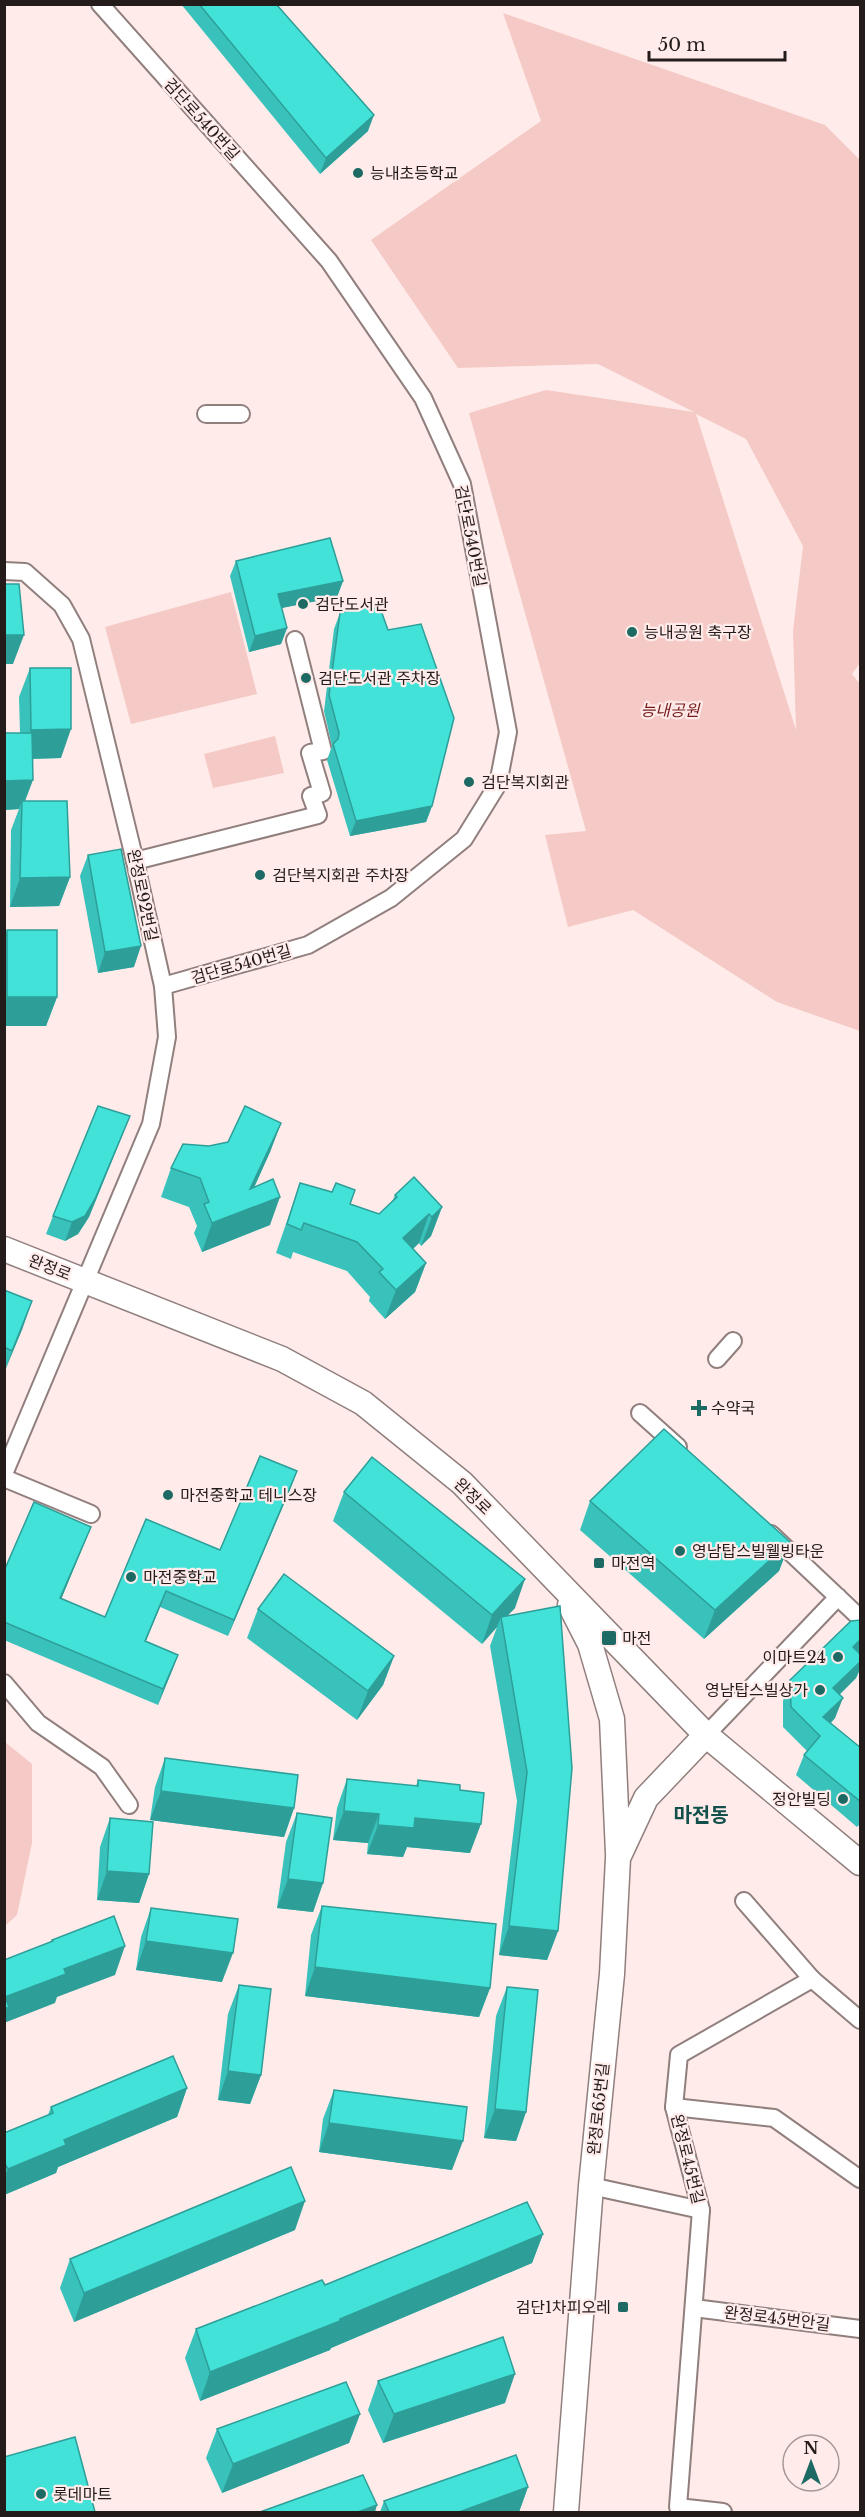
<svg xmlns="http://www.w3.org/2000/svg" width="865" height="2517" font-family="'Libre Baskerville','Noto Sans KR',serif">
	<rect width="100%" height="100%" fill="#ffecea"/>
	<!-- green -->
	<g fill="#f5c9c5" fill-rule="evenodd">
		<path d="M503 13 825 125 860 160V663L852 674 860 684V1031L777 1002 633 910 568 927 545 835 586 831 469 413 546 390 694 412 598 364 458 368 371 240 541 121ZM696 414 746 439 803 546 793 631 796 730Z"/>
		<polygon points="231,592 257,694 131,724 105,627"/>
		<polygon points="275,736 284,773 213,788 204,754"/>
		<polygon points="5,1742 32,1764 32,1843 17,1915 5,1926"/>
	</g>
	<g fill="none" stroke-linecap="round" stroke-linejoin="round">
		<defs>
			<g id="street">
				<polyline points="100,4 329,261 423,398 462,484 508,732 498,784 464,839 391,898 308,945 163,986"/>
				<polyline points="206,414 241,414"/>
				<polyline points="4,571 25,572 62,605 81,639 135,861 163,986 167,1037 151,1124 4,1474"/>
				<polyline points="135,861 318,815 311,796 322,793 310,753 323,751 295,640"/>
				<polyline points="717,1359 733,1341"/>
				<polyline points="640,1413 678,1447"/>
				<polyline points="4,1478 91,1514"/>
				<polyline points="771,1534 860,1618"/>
				<polyline points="4,1683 38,1723 102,1767 129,1805"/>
				<polyline points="706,1735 838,1597"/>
				<polyline points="744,1901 812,1979 860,2020"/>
				<polyline points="674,2107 774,2118 860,2179"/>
				<polyline points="591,2186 701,2210"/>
				<polyline points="694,2308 860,2329"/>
				<polyline points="723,2512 678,2507 701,2210 674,2107 679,2055 812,1979"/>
			</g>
			<g id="secondary">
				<polyline points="4,1249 282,1359 363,1403 462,1483 706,1735 860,1863"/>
				<polyline points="570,1605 590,1644 612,1719 618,1853"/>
				<polyline points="566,2512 591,2186 612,1974 618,1858 646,1798 706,1735"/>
			</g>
		</defs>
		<!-- street casing -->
		<use href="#street" stroke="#907f7d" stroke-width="20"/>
		<!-- secondary casing -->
		<use href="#secondary" stroke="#907f7d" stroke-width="27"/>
		<!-- street -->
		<use href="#street" stroke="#fff" stroke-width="16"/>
		<!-- secondary -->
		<use href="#secondary" stroke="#fff" stroke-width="24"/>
	</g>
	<!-- wall -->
	<g fill="#39c2bb">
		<polygon points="181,4 276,4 368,131 320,174"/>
		<polygon points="236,561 343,581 337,597 281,608 287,628 281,644 249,652 230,576"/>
		<polygon points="340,613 432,806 426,822 350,836 327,760 332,746 324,711 334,629"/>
		<polygon points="30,668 61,758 32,759 25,801 70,877 59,906 10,907 11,830 19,809 4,810 4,733 20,733 19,697"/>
		<polygon points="88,855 134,967 98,973 80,876"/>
		<polygon points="7,930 57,997 46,1026 4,1026 4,936"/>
		<polygon points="281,1123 270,1152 254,1188 270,1225 202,1252 194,1233 197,1226 189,1207 161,1197 171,1168 209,1146 228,1142"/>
		<polygon points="123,1134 89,1217 78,1234 65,1241 46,1234 53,1216"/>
		<polygon points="300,1183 350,1204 379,1214 392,1202 395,1195 442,1207 431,1236 421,1246 419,1243 413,1249 426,1263 415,1292 385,1319 369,1301 370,1297 347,1271 293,1252 291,1259 276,1253"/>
		<polygon points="4,1290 32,1301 4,1373"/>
		<polygon points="297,1471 291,1487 228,1636 160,1607 146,1641 178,1655 158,1705 4,1640 4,1571 91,1527 61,1599 105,1617 220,1550"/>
		<polygon points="344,1492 515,1608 507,1616 558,1931 547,1960 499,1955 517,1801 490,1646 497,1627 482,1644 333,1521"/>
		<polygon points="590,1501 790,1542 779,1571 704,1639 580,1530"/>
		<polygon points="258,1609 394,1656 383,1685 357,1720 247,1638"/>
		<polygon points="861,1620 861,1652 859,1653 861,1655 861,1667 856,1678 840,1694 835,1718 831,1723 861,1748 861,1823 857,1827 796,1775 804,1755 807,1751 783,1727 783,1701 790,1680"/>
		<polygon points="165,1758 294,1808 284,1837 150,1820 155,1787"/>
		<polygon points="347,1779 416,1786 418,1780 460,1790 470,1853 407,1847 403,1857 367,1854 368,1843 333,1840 337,1808"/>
		<polygon points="297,1813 323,1883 313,1912 277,1908 286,1842"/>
		<polygon points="110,1818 149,1874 139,1903 97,1900 100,1847"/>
		<polygon points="322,1906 490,1988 479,2017 305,1996 311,1935"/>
		<polygon points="151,1908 222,1982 136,1970 141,1937"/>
		<polygon points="239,1985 261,2075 250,2104 218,2100 228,2014"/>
		<polygon points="507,1987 526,2112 516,2141 484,2138 496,2016"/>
		<polygon points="187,2088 177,2117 58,2167 56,2173 4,2195 4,2133 48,2115 51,2107"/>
		<polygon points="334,2090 452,2170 319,2152 323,2119"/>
		<polygon points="295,2230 74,2322 60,2288 70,2259"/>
		<polygon points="543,2234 532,2263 331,2348 330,2350 200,2401 185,2358 196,2329 325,2285"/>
		<polygon points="378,2381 505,2403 383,2443 368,2410"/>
		<polygon points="360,2414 349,2443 222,2493 206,2458 217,2429"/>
		<polygon points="528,2487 519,2512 380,2512 384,2501"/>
	</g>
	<!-- shaded-wall -->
	<g fill="#2e9e98">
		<polygon points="374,115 368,131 320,174 326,158"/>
		<polygon points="343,581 337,597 272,610 278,594"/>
		<polygon points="287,628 281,644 249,652 255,636"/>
		<polygon points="4,635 24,635 13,664 4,664"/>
		<polygon points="71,729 61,758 21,759 31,730"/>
		<polygon points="33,780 22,809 22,801 19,809 4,810 4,781"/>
		<polygon points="432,806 426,822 350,836 356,821"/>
		<polygon points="70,877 59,906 10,907 20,878"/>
		<polygon points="141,946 134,967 98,973 105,952"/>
		<polygon points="7,997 57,997 46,1026 4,1026 4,1003"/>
		<polygon points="130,1116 89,1217 78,1234 65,1241 72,1222"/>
		<polygon points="281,1123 270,1152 243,1211 280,1197 270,1225 202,1252 212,1223 250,1189"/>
		<polygon points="442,1207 431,1236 421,1246 432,1217"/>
		<polygon points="429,1214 419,1243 393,1267 403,1238"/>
		<polygon points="426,1263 415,1292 385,1319 396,1290"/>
		<polygon points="32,1301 22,1330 4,1373 12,1351"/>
		<polygon points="297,1471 291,1487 228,1636 234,1620"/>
		<polygon points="91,1527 85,1542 55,1614 60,1598"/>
		<polygon points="790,1542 779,1571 704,1639 715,1610"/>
		<polygon points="525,1579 515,1608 501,1622 501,1617 497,1627 482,1644 492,1615"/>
		<polygon points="166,1591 160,1607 139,1657 145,1641"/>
		<polygon points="861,1639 861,1652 845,1667 853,1647"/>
		<polygon points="178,1655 172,1671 158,1705 163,1689"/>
		<polygon points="394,1656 383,1685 357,1720 368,1691"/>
		<polygon points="861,1661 861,1667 856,1678 826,1708 833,1688"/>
		<polygon points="843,1698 835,1718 818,1735 823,1717"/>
		<polygon points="161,1791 294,1808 284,1837 150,1820"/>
		<polygon points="344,1811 379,1814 368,1843 333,1840"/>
		<polygon points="415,1818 481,1824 470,1853 407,1847 403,1857 367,1854 378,1825"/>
		<polygon points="107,1871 149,1874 139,1903 97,1900"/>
		<polygon points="288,1879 323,1883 313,1912 277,1908"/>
		<polygon points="509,1926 558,1931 547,1960 499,1955"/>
		<polygon points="146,1941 233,1953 222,1982 136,1970"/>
		<polygon points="125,1946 115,1975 57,1997 55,2003 4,2023 5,1997 64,1969"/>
		<polygon points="315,1967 490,1988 479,2017 305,1996"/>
		<polygon points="228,2071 261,2075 250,2104 218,2100"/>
		<polygon points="187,2088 177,2117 58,2167 56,2173 4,2195 4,2178 8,2169 64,2140"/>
		<polygon points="495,2109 526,2112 516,2141 484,2138"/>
		<polygon points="329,2123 463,2141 452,2170 319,2152"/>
		<polygon points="305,2201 295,2230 74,2322 84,2293"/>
		<polygon points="543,2234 532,2263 331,2348 330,2350 200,2401 210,2372 340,2319"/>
		<polygon points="515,2374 505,2403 383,2443 394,2414"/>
		<polygon points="360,2414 349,2443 222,2493 233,2464"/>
		<polygon points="528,2487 519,2512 459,2512"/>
		<polygon points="377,2505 375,2512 358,2512"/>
	</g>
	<!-- building -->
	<g fill="#42e2d9" stroke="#2e9e98" stroke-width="1.5">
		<polygon points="199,4 276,4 374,115 326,158"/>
		<polygon points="330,538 343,581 278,594 287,628 255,636 236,561"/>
		<polygon points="4,584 19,584 24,635 4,635"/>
		<polygon points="378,602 388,630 421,624 454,718 432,806 356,821 333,744 338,739 339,733 329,695 340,613"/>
		<polygon points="30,668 71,668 71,729 31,730"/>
		<polygon points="4,733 32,733 33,780 4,781"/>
		<polygon points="22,801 67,801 70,877 20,878"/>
		<polygon points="121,849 141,946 105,952 88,855"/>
		<rect x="7" y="930" width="50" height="67"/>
		<polygon points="98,1106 130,1116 95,1199 85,1216 72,1222 53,1216"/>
		<polygon points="245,1106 281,1123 250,1189 273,1179 280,1197 212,1223 204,1204 209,1202 200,1178 171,1168 183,1144 209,1146 228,1142"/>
		<polygon points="414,1177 442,1207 432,1217 429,1214 403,1238 426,1263 396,1290 379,1272 383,1269 357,1242 304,1223 301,1230 287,1224 300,1183 332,1192 336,1183 355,1190 350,1204 379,1214 397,1197 395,1195"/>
		<polygon points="4,1290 32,1301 12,1351 4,1347"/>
		<polygon points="664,1429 790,1542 715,1610 590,1501"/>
		<polygon points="260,1456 297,1471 234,1620 166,1591 145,1641 178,1655 163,1689 4,1622 4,1571 34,1502 91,1527 60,1598 105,1617 146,1519 220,1550"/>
		<polygon points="372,1457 525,1579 492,1615 344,1492"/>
		<polygon points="284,1574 394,1656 368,1691 258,1609"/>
		<polygon points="560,1606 572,1768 558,1931 509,1926 527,1772 501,1617"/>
		<polygon points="861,1620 861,1639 853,1647 861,1655 861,1661 833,1688 843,1698 823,1717 861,1748 861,1802 804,1755 820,1736 791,1707 790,1680 851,1621"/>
		<polygon points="165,1758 298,1775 294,1808 161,1791"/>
		<polygon points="347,1779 418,1786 418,1780 460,1785 460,1790 484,1793 481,1824 415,1818 414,1828 378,1825 379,1814 344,1811"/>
		<polygon points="297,1813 332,1818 323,1883 288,1879"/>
		<polygon points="110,1818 153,1822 149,1874 107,1871"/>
		<polygon points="322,1906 496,1924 490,1988 315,1967"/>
		<polygon points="151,1908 238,1919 233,1953 146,1941"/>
		<polygon points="114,1916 125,1946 64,1969 66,1974 5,1997 9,2007 4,2009 4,1960 53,1941 52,1940"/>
		<polygon points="239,1985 271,1989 261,2075 228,2071"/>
		<polygon points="507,1987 538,1990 526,2112 495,2109"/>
		<polygon points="173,2056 187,2088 64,2140 66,2145 8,2169 4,2162 4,2133 53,2113 51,2107"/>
		<polygon points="334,2090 467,2107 463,2141 329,2123"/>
		<polygon points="291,2167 305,2201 84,2293 70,2259"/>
		<polygon points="527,2202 543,2234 340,2319 340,2321 210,2372 196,2329 322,2280 325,2285"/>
		<polygon points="503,2337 515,2374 394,2414 378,2381"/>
		<polygon points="346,2382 360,2414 233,2464 217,2429"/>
		<polygon points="75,2437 95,2512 4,2512 4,2457"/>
		<polygon points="516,2455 528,2487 459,2512 389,2512 384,2501"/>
		<polygon points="363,2475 377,2505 358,2512 260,2512"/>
	</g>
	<!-- markers -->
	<g fill="#1d6964" stroke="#ffecea" stroke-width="2">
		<circle cx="358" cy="173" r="6"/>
		<circle cx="303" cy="604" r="6"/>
		<circle cx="632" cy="632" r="6"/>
		<circle cx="306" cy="678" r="6"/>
		<circle cx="469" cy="782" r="6"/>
		<circle cx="260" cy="875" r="6"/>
		<path d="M696 1399h6v6h6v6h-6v6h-6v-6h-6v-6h6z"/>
		<circle cx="168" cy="1495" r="6"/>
		<circle cx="680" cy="1551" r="6"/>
		<rect x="593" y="1557" width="12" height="12" rx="3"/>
		<circle cx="131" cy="1577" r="6"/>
		<rect x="601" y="1630" width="16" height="16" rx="3"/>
		<circle cx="838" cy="1657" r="6"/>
		<circle cx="820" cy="1690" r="6"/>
		<circle cx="843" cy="1799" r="6"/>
		<rect x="617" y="2301" width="12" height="12" rx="3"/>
		<circle cx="41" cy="2494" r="6"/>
	</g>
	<g text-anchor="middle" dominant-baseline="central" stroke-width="4.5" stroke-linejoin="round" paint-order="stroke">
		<!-- street labels -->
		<g font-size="16" fill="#231c1b" stroke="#ffecea">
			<text transform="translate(202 119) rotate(48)">검단로540번길</text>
			<text transform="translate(471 536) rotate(79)">검단로540번길</text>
			<text transform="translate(143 895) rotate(78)">완정로92번길</text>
			<text transform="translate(241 964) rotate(-16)">검단로540번길</text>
			<text transform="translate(50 1267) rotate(21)">완정로</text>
			<text transform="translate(473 1496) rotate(44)">완정로</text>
			<text transform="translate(598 2109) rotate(-84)">완정로65번길</text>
			<text transform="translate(688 2159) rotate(76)">완정로45번길</text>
			<text transform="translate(777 2318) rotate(7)">완정로45번안길</text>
		</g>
		<!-- poi labels -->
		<g font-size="16" fill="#231c1b" stroke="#ffecea" text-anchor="start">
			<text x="370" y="173">능내초등학교</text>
			<text x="315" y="604">검단도서관</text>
			<text x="644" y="632">능내공원 축구장</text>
			<text x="318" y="678">검단도서관 주차장</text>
			<text x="481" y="782">검단복지회관</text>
			<text x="272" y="875">검단복지회관 주차장</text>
			<text x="711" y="1408">수약국</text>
			<text x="180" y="1495">마전중학교 테니스장</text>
			<text x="692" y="1551">영남탑스빌웰빙타운</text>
			<text x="611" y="1563">마전역</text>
			<text x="143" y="1577">마전중학교</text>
			<text x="622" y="1638">마전</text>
			<text x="826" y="1657" text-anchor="end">이마트24</text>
			<text x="808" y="1690" text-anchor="end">영남탑스빌상가</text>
			<text x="831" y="1799" text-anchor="end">정안빌딩</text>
			<text x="611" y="2307" text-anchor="end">검단1차피오레</text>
			<text x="53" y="2494">롯데마트</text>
		</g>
		<!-- park labels -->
		<g font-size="16" font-style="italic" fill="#76191a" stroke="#ffecea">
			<text x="670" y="710">능내공원</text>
		</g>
		<!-- quarter labels -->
		<g font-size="20" font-weight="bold" fill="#13504c" stroke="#ffecea">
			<text x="701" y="1815">마전동</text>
		</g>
	</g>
	<!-- border -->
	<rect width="865" height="2517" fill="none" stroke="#231c1b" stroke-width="12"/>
	<!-- north arrow -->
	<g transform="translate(811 2463)"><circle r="28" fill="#ffecea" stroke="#a79997" stroke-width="1.5"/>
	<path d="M0-4.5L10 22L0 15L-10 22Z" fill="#1d6964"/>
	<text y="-9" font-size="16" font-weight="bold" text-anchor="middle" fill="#231c1b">N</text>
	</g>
	<!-- scale -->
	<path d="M649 51v9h136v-9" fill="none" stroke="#231c1b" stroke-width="3"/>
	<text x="658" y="51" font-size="18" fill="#231c1b" stroke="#ffecea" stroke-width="4.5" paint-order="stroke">50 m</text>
</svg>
